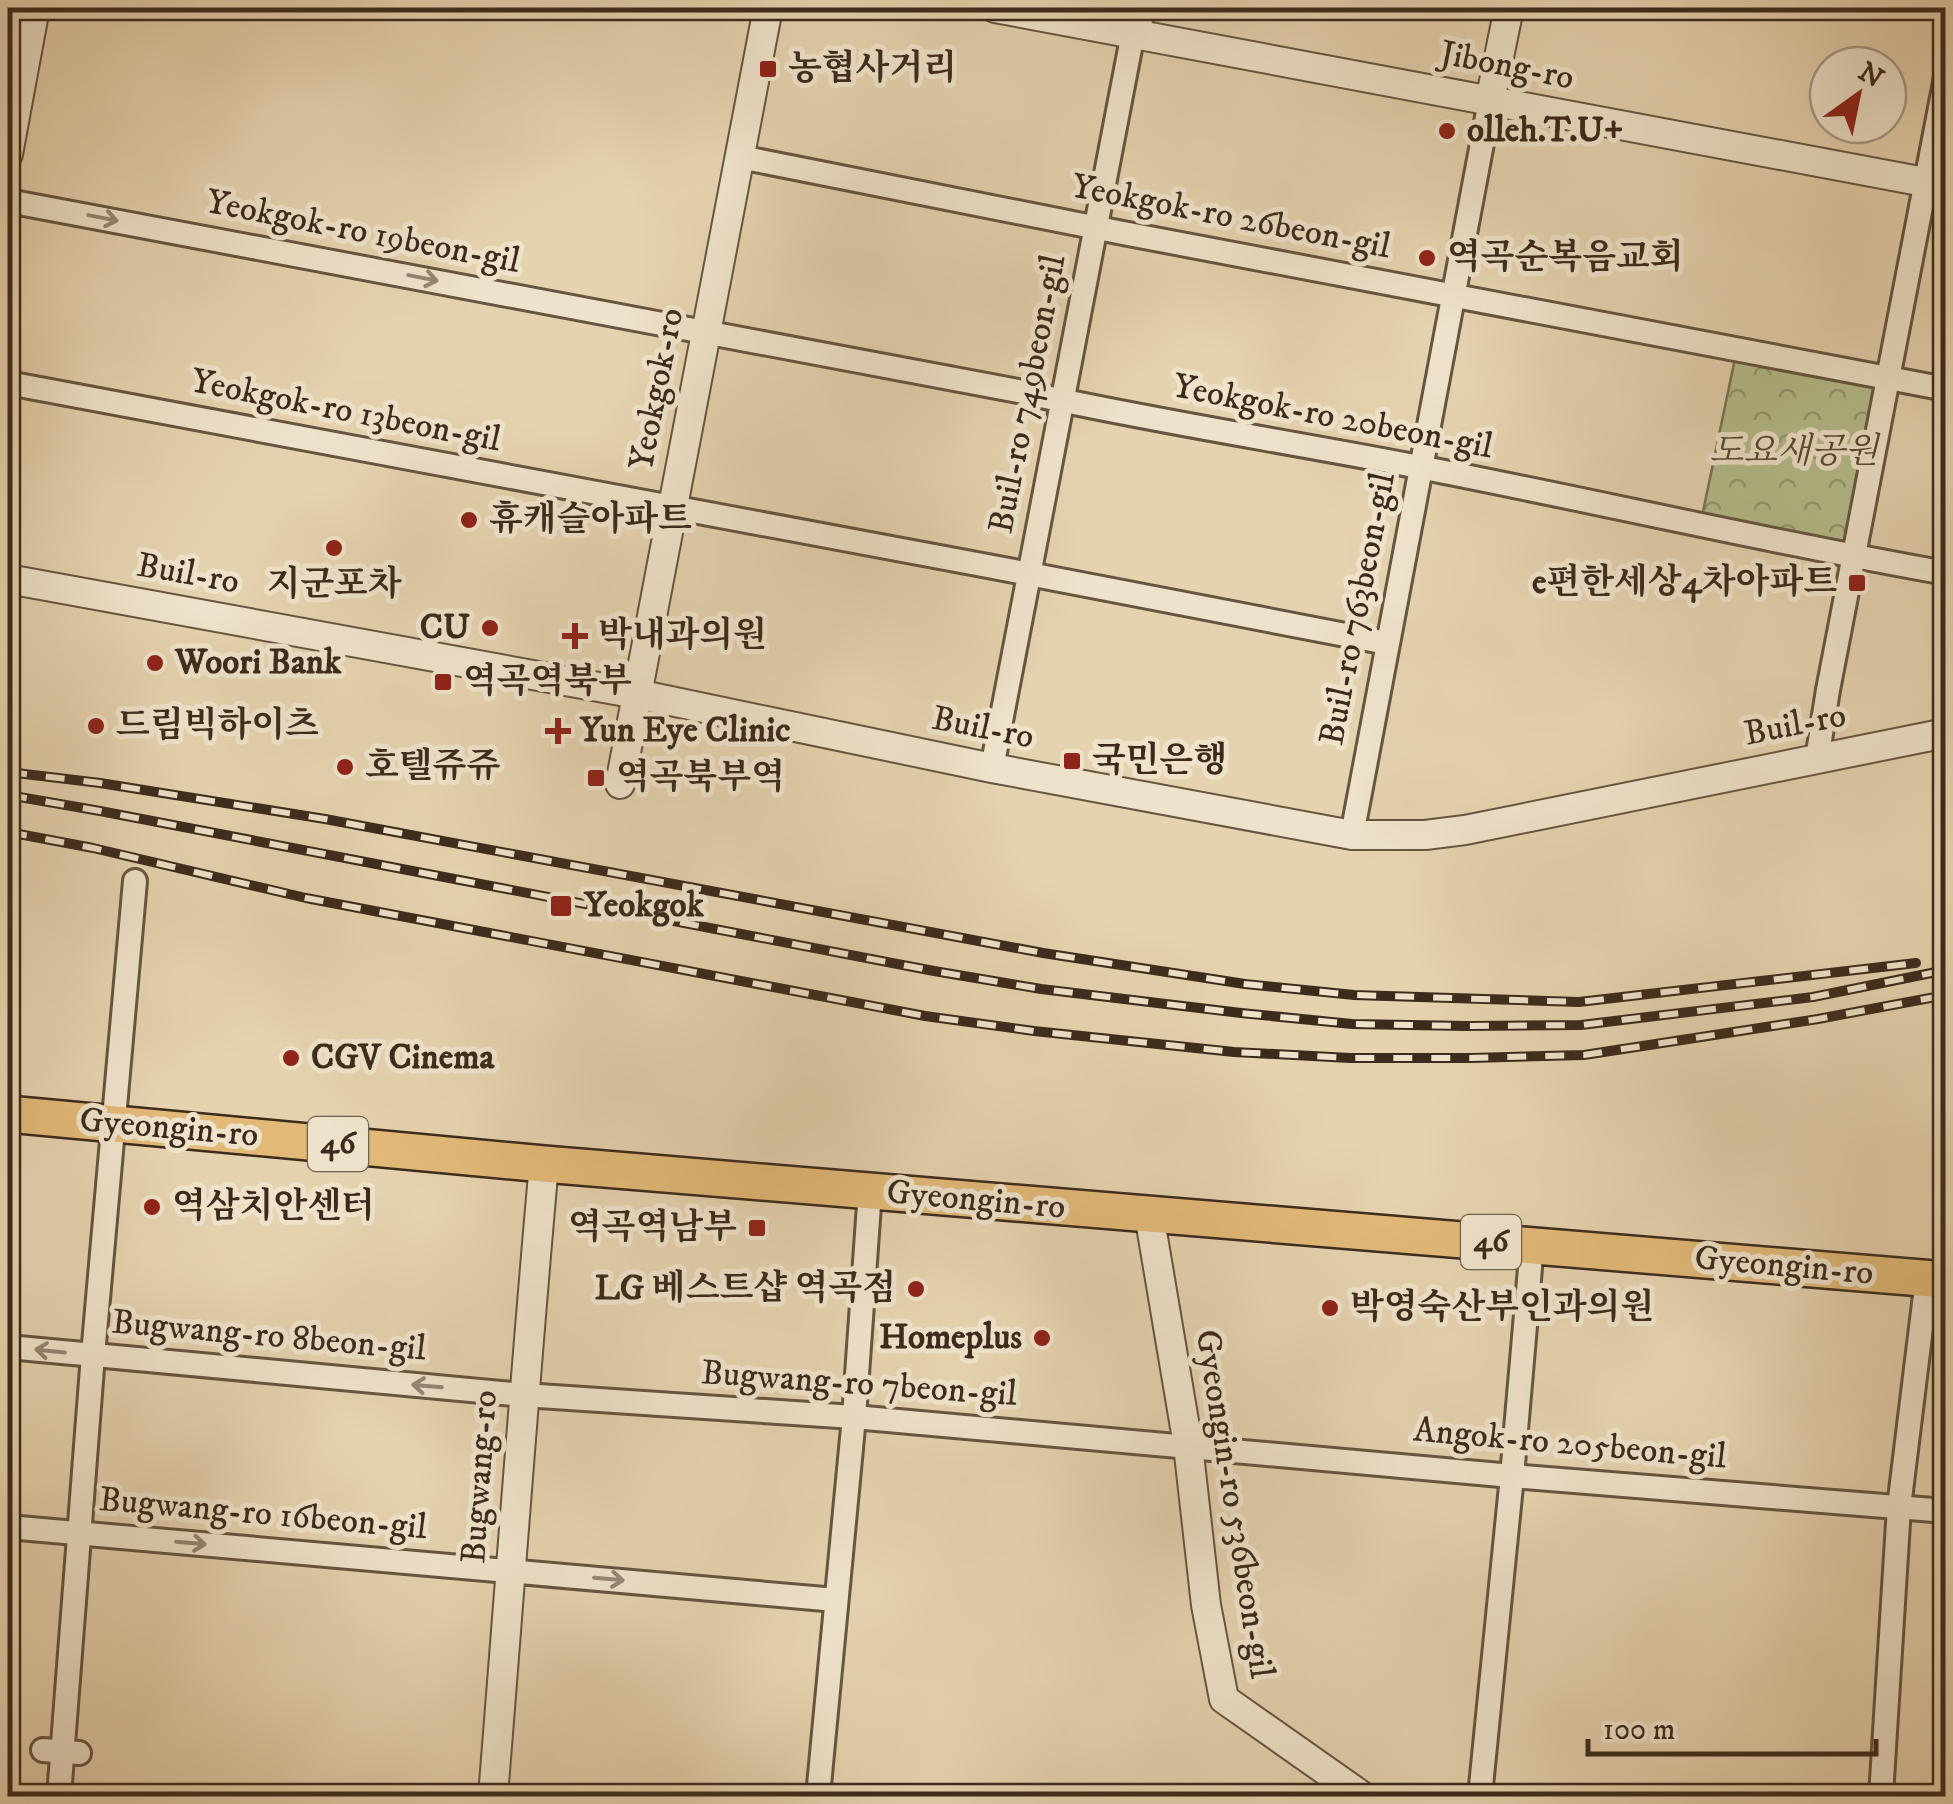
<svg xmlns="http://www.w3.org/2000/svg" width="1953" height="1804" font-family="'IM FELL DW Pica','Noto Serif KR',serif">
	<defs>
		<pattern id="park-crowns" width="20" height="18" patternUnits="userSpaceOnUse" patternTransform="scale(2.5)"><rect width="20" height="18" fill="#b4bc8b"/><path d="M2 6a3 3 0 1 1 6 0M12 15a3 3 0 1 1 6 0" fill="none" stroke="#949971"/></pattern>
	</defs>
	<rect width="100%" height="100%" fill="#e5d2ae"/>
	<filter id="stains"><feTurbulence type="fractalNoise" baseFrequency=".002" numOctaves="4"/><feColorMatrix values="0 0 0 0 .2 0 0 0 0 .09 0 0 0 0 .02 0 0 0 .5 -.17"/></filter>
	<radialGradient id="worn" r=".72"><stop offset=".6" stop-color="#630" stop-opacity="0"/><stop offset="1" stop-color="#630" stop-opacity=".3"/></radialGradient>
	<!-- park -->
	<polygon fill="url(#park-crowns)" stroke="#787454" stroke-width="2.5" points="1737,349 1889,378 1853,557 1700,526"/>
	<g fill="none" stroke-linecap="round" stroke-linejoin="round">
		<defs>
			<g id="minor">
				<polyline points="740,157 1123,233 1946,389"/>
				<path d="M8 201 1018 391C1151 421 1286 441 1419 467 1595 501 1769 542 1946 573"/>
				<polyline points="8,383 993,567 1387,643"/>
				<polyline points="1817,759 1828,690 1946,77"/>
				<polyline points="992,768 1133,33 1141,20 1143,8"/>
				<polyline points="1352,835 1490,101"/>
				<polyline points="8,1347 524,1395 854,1417 1512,1476 1946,1511"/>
				<polyline points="8,1527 836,1600"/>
				<polyline points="43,1750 79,1753"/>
				<polyline points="59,1796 93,1355 135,881"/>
				<polyline points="818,1796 854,1417 870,1191"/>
				<polyline points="1480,1796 1512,1476 1532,1245"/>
				<polyline points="1881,1796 1899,1507 1927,1279"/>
			</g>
			<g id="tertiary">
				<polyline points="995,8 1946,186"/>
				<polyline points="1490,101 1509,8"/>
				<polyline points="8,154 35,8"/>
				<polyline points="8,579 637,694 992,768 1352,835 1425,835 1465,830 1946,733"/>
				<polyline points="620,784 768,8"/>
				<polyline points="1149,1214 1188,1445 1206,1605 1224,1699 1362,1796"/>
				<path d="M493 1796C510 1586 525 1374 544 1164"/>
			</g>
			<polyline id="primary" points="8,1114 544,1164 1946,1280"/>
		</defs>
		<!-- minor casing -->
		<use href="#minor" stroke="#665541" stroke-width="28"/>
		<!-- tertiary casing -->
		<use href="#tertiary" stroke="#665541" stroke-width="32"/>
		<!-- primary casing -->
		<use href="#primary" stroke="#3c2b1d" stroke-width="40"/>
		<!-- minor -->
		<use href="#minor" stroke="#eee2ca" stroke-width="22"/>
		<!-- tertiary -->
		<use href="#tertiary" stroke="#eee2ca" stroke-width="28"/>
		<!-- primary -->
		<use href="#primary" stroke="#e2b977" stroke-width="35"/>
		<defs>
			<g id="rail">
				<polyline points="8,772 100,783 325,819 1043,953 1245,984 1354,995 1579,1002 1916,963"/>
				<polyline points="8,795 100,811 934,971 1041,989 1241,1013 1352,1024 1467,1026 1581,1025 1813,997 1946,970"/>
				<polyline points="8,832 93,848 306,898 925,1016 1034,1031 1234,1052 1350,1058 1471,1058 1584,1055 1818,1019 1946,995"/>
			</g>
		</defs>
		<!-- rail casing -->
		<use href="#rail" stroke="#3c2b1d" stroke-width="10"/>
		<!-- rail -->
		<use href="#rail" stroke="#eee2ca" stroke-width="6" stroke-dasharray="19" stroke-linecap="butt"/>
	</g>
	<!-- one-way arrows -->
	<defs><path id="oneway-shaft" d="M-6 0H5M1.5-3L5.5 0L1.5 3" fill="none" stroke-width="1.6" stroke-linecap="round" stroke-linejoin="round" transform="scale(2.5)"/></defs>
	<g stroke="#958674">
		<use href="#oneway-shaft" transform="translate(103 218) rotate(11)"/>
		<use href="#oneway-shaft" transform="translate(423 278) rotate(11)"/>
		<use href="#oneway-shaft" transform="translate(50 1351) rotate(-174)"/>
		<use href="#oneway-shaft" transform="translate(427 1386) rotate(-175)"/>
		<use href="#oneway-shaft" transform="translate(191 1543) rotate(5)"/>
		<use href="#oneway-shaft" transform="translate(609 1579) rotate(5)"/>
	</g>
	<!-- markers -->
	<g fill="#8f2418" stroke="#eee2ca" stroke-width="4">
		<rect x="758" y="59" width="20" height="20" rx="5"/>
		<circle cx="1447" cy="131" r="10"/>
		<circle cx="1427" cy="258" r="10"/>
		<circle cx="469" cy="520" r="10"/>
		<circle cx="334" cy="548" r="10"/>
		<rect x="1847" y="573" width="20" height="20" rx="5"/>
		<circle cx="490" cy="628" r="10"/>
		<path d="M570 621h10v10h10v10h-10v10h-10v-10h-10v-10h10z"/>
		<circle cx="155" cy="663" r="10"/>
		<rect x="433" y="672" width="20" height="20" rx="5"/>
		<circle cx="96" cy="726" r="10"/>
		<path d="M553 716h10v10h10v10h-10v10h-10v-10h-10v-10h10z"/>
		<rect x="1062" y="751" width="20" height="20" rx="5"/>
		<circle cx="345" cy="767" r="10"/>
		<rect x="586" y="768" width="20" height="20" rx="5"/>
		<rect x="549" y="894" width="24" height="24" rx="5"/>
		<circle cx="291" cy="1058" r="10"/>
		<circle cx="152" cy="1207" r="10"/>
		<rect x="747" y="1218" width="20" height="20" rx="5"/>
		<circle cx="916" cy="1289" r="10"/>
		<circle cx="1330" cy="1308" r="10"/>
		<circle cx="1042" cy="1338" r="10"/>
	</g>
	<g text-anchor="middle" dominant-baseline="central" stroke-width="10" stroke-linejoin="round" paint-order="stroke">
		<!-- shield labels -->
		<g fill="#eee2ca" stroke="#716251" stroke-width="2.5">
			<rect x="308" y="1117" width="60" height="54" rx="8"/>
			<rect x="1461" y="1215" width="60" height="54" rx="8"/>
		</g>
		<g font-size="32" font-weight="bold" fill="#3c2b1d">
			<text x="338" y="1144">46</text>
			<text x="1491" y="1242">46</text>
		</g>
		<!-- street labels -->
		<g font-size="35" fill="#3c2b1d" stroke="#eee2ca">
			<text transform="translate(1507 66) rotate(11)">Jibong-ro</text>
			<text transform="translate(1231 217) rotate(11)">Yeokgok-ro 26beon-gil</text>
			<text transform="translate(363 232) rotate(11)">Yeokgok-ro 19beon-gil</text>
			<text transform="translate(657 389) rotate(-79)">Yeokgok-ro</text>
			<text transform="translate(1028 394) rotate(-79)">Buil-ro 749beon-gil</text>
			<text transform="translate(346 411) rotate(11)">Yeokgok-ro 13beon-gil</text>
			<text transform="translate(1333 417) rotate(11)">Yeokgok-ro 20beon-gil</text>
			<text transform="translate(188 574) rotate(10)">Buil-ro</text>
			<text transform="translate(1358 609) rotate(-79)">Buil-ro 763beon-gil</text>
			<text transform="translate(1795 725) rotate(-11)">Buil-ro</text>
			<text transform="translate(983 728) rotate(11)">Buil-ro</text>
			<text transform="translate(169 1128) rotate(5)">Gyeongin-ro</text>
			<text transform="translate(976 1200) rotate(5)">Gyeongin-ro</text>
			<text transform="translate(1784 1266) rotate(5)">Gyeongin-ro</text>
			<text transform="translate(269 1336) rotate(5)">Bugwang-ro 8beon-gil</text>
			<text transform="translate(859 1384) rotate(4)">Bugwang-ro 7beon-gil</text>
			<text transform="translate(1570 1444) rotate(5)">Angok-ro 205beon-gil</text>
			<text transform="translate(480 1477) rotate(-86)">Bugwang-ro</text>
			<text transform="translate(1234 1504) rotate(81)">Gyeongin-ro 536beon-gil</text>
			<text transform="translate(263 1514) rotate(5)">Bugwang-ro 16beon-gil</text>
		</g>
		<!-- poi labels -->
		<g font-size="35" font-weight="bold" fill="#3c2b1d" stroke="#eee2ca" text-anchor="start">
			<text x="788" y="69">농협사거리</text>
			<text x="1467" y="131">olleh.T.U+</text>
			<text x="1447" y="258">역곡순복음교회</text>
			<text x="489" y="520">휴캐슬아파트</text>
			<text x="1837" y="583" text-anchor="end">e편한세상4차아파트</text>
			<text x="334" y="585" text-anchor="middle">지군포차</text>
			<text x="470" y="628" text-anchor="end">CU</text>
			<text x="598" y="636">박내과의원</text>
			<text x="175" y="663">Woori Bank</text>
			<text x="463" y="682">역곡역북부</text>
			<text x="116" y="726">드림빅하이츠</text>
			<text x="580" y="731">Yun Eye Clinic</text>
			<text x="1092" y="761">국민은행</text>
			<text x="365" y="767">호텔쥬쥬</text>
			<text x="616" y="778">역곡북부역</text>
			<text x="584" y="906">Yeokgok</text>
			<text x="311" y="1058">CGV Cinema</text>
			<text x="172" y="1207">역삼치안센터</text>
			<text x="737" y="1228" text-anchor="end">역곡역남부</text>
			<text x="896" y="1289" text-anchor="end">LG 베스트샵 역곡점</text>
			<text x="1350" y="1308">박영숙산부인과의원</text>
			<text x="1022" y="1338" text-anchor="end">Homeplus</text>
		</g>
		<!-- park labels -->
		<g font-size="35" font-style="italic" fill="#544833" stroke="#eee2ca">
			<text x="1794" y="452">도요새공원</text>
		</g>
	</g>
	<!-- margin -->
	<rect width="1953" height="1804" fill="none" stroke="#e5d2ae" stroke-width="40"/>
	<rect x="10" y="10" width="1933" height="1784" fill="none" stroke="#3c2b1d" stroke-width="5"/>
	<rect x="20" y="20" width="1913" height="1764" fill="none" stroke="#3c2b1d" stroke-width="2.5"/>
	<!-- north arrow -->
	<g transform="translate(1858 95) rotate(33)"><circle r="48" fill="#eee2ca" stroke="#a79985" stroke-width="2.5"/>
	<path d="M0-8L18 38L0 25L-18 38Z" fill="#8f2418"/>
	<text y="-15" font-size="28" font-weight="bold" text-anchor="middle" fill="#3c2b1d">N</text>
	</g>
	<!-- scale -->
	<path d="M1588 1739v15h288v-15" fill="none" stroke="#3c2b1d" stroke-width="5"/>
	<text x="1603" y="1739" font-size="30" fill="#3c2b1d" stroke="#eee2ca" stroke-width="8" paint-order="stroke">100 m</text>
	<rect width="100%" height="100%" filter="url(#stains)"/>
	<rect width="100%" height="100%" fill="url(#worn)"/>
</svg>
